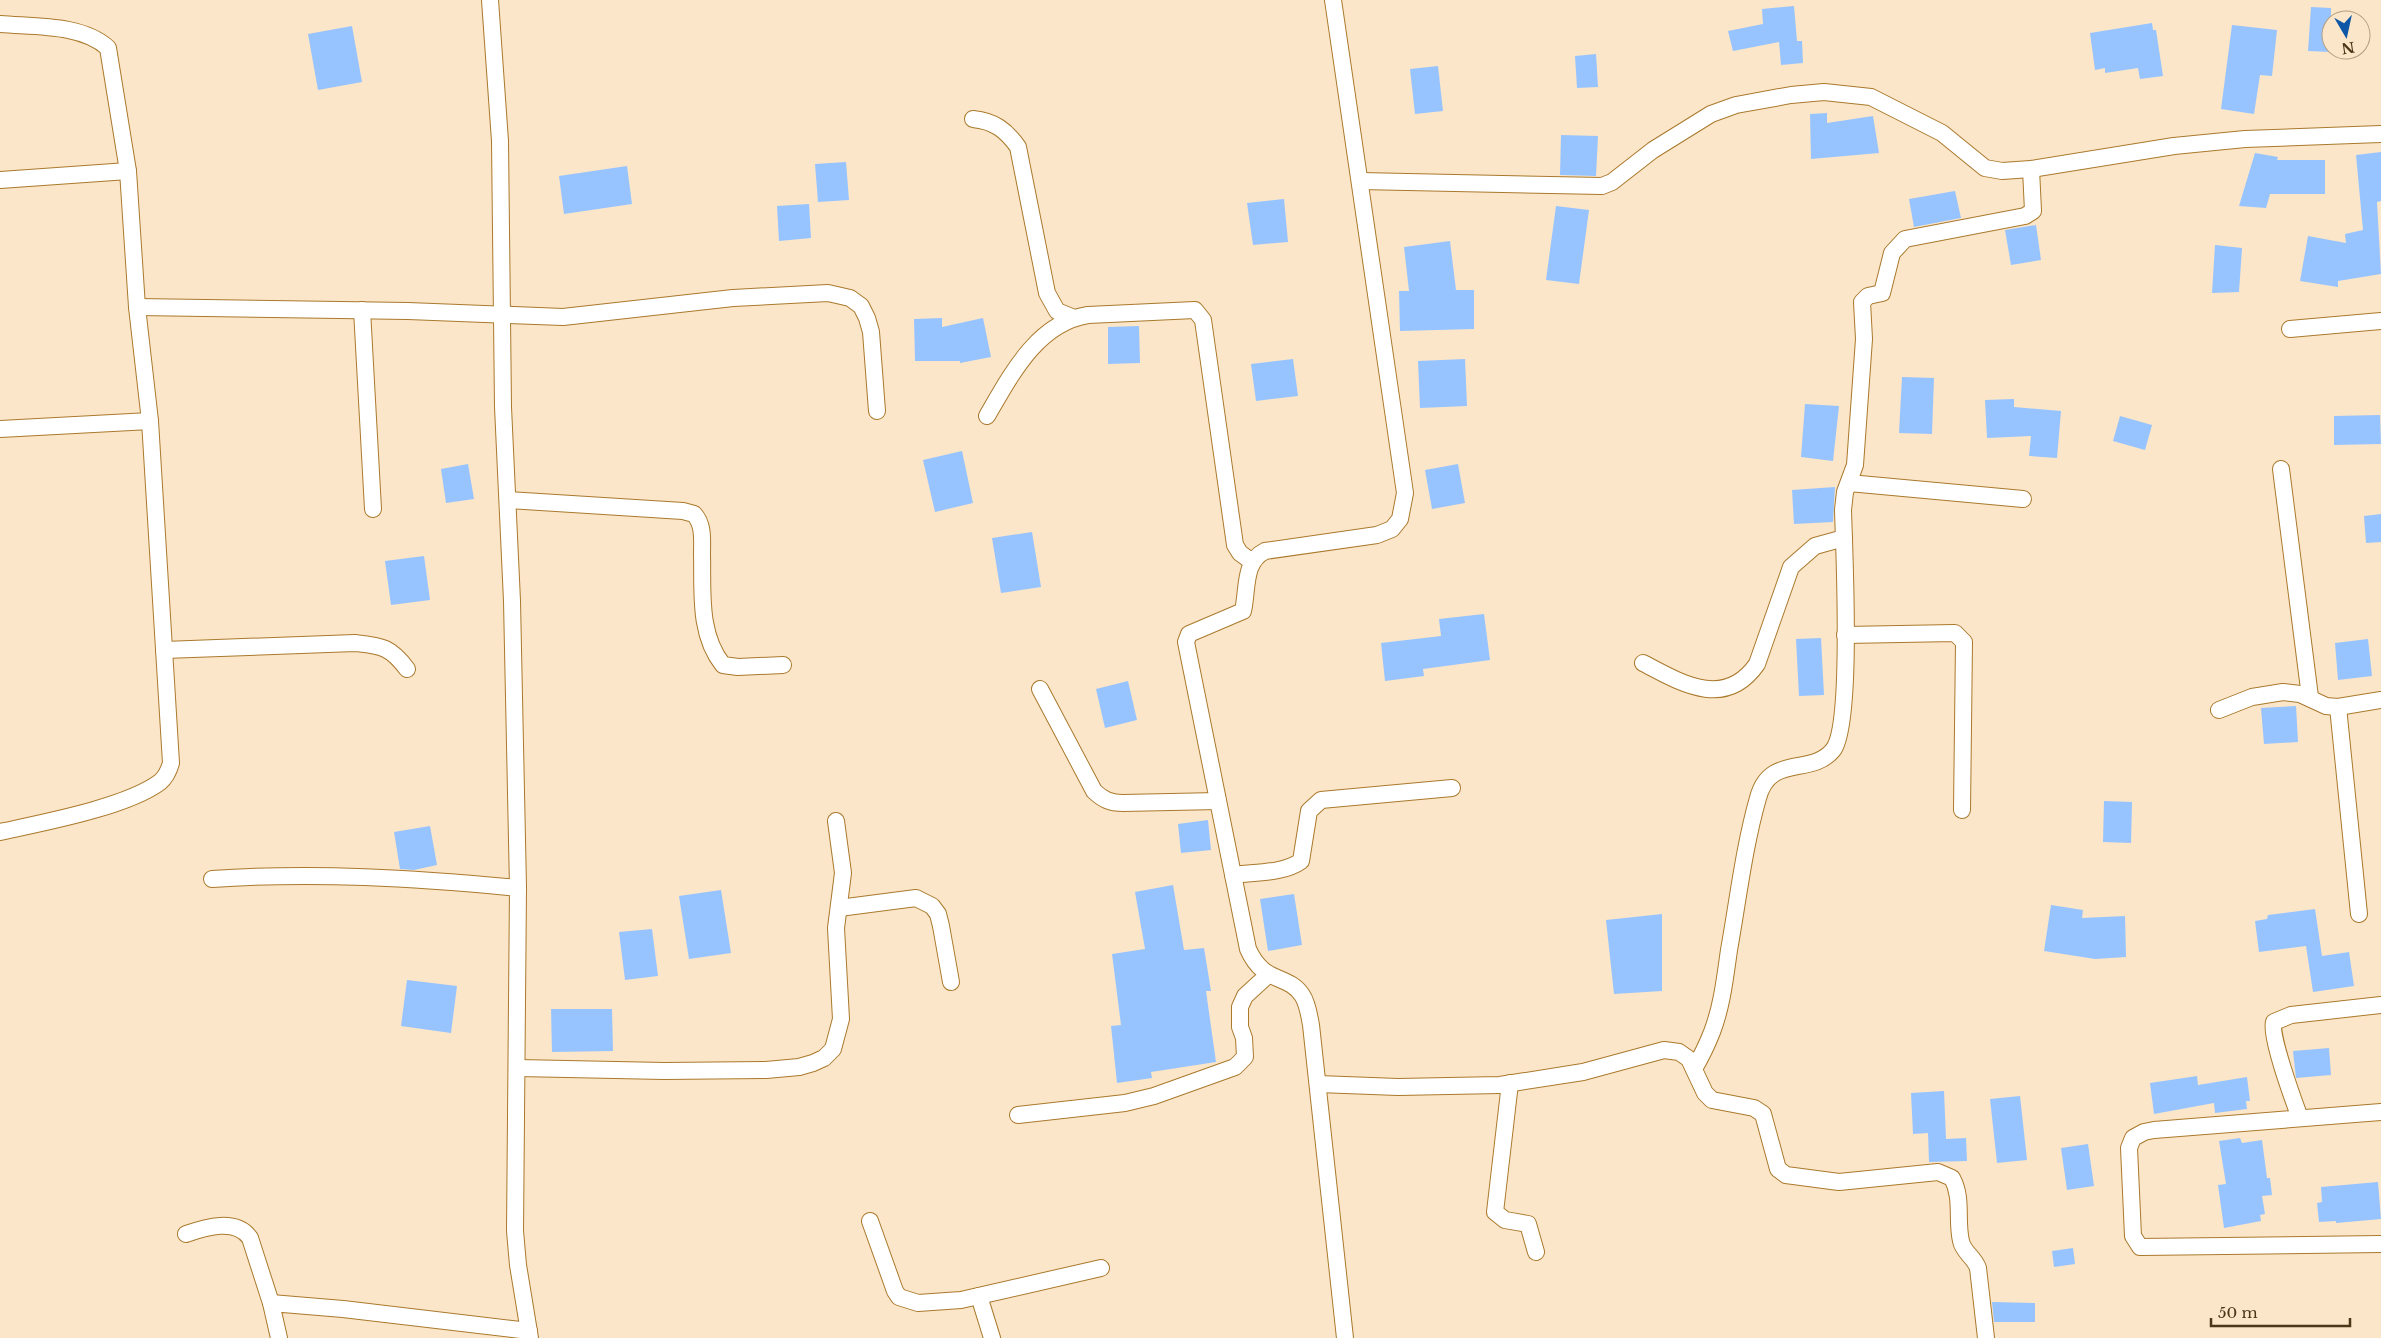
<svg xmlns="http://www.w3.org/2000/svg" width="2381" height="1338" font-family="'Libre Baskerville',serif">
	<rect width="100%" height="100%" fill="#fbe6c9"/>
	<!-- building -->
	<g fill="#97c4ff">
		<polygon points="1794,6 1797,41 1802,41 1803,63 1781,65 1779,42 1733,51 1728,31 1763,24 1762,9"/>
		<polygon points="2311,7 2331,8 2331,52 2308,51"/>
		<polygon points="2152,23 2153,30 2156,30 2163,76 2140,79 2138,68 2105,73 2105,68 2095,70 2090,33"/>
		<polygon points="2232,25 2277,30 2272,76 2260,75 2254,114 2221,109"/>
		<polygon points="352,26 362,82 318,90 308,34"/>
		<polygon points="1596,54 1598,87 1577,88 1575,56"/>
		<polygon points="1438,66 1443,111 1415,114 1410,69"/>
		<polygon points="1827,113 1827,123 1873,116 1879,153 1811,159 1810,114"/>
		<polygon points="1561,135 1598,136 1596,176 1560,175"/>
		<polygon points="2381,152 2381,201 2377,202 2381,274 2338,281 2338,287 2300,281 2308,236 2346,243 2345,234 2363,230 2356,155"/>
		<polygon points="2255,153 2278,157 2277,160 2325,160 2325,194 2270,194 2266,208 2239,206"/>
		<polygon points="846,162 849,200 818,202 815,164"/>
		<polygon points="627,166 632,204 564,214 559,176"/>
		<polygon points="1955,191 1961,218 1914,227 1909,199"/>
		<polygon points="1284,199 1288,242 1253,245 1247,203"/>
		<polygon points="809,204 811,238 779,241 777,206"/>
		<polygon points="1556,206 1589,210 1579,284 1546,280"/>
		<polygon points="2036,225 2041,260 2011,265 2005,230"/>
		<polygon points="1450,241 1456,290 1474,290 1474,329 1400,331 1399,291 1409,291 1404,247"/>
		<polygon points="2215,245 2242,248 2239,292 2212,293"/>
		<polygon points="942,318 942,327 983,318 991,357 960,363 960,361 915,361 914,319"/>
		<polygon points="1139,326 1140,363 1108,364 1108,327"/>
		<polygon points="1293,359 1298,396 1256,401 1251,364"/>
		<polygon points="1465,359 1467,406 1420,408 1418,361"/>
		<polygon points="1902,377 1934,378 1932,434 1899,433"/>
		<polygon points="2014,399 2014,407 2061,411 2057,458 2029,456 2031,436 1987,438 1985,400"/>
		<polygon points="1805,404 1839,406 1833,461 1801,457"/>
		<polygon points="2380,415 2381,444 2334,445 2334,416"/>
		<polygon points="2120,416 2152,425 2145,450 2113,441"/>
		<polygon points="962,451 973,503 935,512 923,460"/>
		<polygon points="468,464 474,499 446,503 441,469"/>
		<polygon points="1458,464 1465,503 1432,509 1425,470"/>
		<polygon points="1835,487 1833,522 1794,524 1792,490"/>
		<polygon points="2381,514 2381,542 2366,543 2364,516"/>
		<polygon points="1032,532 1041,587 1001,593 992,538"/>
		<polygon points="424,556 430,600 391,605 385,561"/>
		<polygon points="1484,614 1490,660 1423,669 1424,676 1385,681 1381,643 1441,636 1439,619"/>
		<polygon points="1821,638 1824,695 1799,696 1796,639"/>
		<polygon points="2368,639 2372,676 2338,680 2335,643"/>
		<polygon points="1128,681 1137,720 1105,728 1096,689"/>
		<polygon points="2296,706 2298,742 2264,744 2261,708"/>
		<polygon points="2104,801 2132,802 2131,843 2103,842"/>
		<polygon points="1208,820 1211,850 1181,853 1178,824"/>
		<polygon points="430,826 437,865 414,870 400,869 394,832"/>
		<polygon points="1173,885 1184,950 1204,948 1211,991 1206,991 1216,1062 1151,1072 1152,1078 1117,1083 1111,1026 1121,1025 1112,954 1145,949 1135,892"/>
		<polygon points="721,890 731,953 689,959 679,896"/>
		<polygon points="1294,894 1302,945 1268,951 1260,899"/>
		<polygon points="2051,905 2083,910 2082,918 2125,916 2126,957 2095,959 2044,951"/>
		<polygon points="2315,909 2322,956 2349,952 2354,986 2313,992 2306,946 2259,952 2255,921 2267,919 2268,915"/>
		<polygon points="1662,914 1662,991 1614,994 1606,920"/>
		<polygon points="652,929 658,976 625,980 619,932"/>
		<polygon points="407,980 457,986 451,1033 401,1026"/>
		<polygon points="551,1009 612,1009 613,1051 552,1052"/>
		<polygon points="2329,1048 2331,1075 2296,1078 2293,1051"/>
		<polygon points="2197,1076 2198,1085 2247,1077 2250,1101 2246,1101 2247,1109 2215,1113 2214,1103 2154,1114 2150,1083"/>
		<polygon points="1944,1091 1946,1139 1966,1138 1967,1161 1929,1162 1928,1133 1913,1134 1911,1093"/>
		<polygon points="2020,1096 2027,1160 1997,1163 1990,1099"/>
		<polygon points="2240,1138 2242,1143 2262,1140 2267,1178 2270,1178 2272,1195 2262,1196 2265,1214 2260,1215 2261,1221 2224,1228 2218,1185 2226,1184 2219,1141"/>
		<polygon points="2088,1144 2094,1186 2067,1190 2061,1148"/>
		<polygon points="2378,1182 2381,1219 2336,1223 2336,1221 2319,1222 2317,1203 2322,1202 2321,1187"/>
		<polygon points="2073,1248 2075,1264 2054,1267 2052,1251"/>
		<polygon points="1992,1302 2035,1303 2035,1322 1994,1322"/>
	</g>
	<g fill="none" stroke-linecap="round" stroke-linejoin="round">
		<defs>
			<g id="minor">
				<polyline points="490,0 500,141 503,407 512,601 518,888 515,1231 518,1265 530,1338"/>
				<path d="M1333 0 1405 493 1400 519 1392 529 1377 535 1265 551C1243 562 1248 589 1243 611L1189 634 1186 642 1248 949C1264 985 1287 973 1302 995 1308 1004 1309 1015 1311 1025L1345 1338"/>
				<path d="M0 24C34 27 82 24 108 48L128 171 137 307 150 421 171 763C169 770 166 777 160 782 127 807 41 823 0 832"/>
				<path d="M973 119C994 121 1006 130 1018 147L1047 293 1057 311 1074 318"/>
				<polyline points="0,180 128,171"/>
				<polyline points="1360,181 1602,186 1612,182 1653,150 1711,114 1736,105 1791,95 1824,92 1871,97 1942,133 1985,168 2002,171 2031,169 2174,146 2245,139 2381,134"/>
				<polyline points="137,307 408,311 563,317 733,298 828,293 850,298 861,306 867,318 871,332 877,411"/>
				<polyline points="362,310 373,509"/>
				<polyline points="2290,329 2381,321"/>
				<path d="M987 416C1011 375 1037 323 1088 315L1195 310 1203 320 1235 545 1240 553 1251 561"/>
				<polyline points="0,429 150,421"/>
				<polyline points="2281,469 2310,697"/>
				<polyline points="1849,483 2023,499"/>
				<path d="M508 500 683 511 694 514C704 525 702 540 702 554 703 591 698 634 723 665L738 667 783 665"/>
				<polyline points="1845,635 1955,633 1964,642 1962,810"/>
				<path d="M164 650 355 643C381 646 390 646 407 669"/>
				<path d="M1643 663C1681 683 1725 710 1757 664L1791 567 1815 546 1844 538"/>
				<path d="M1040 689 1094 791C1103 800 1111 803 1123 803L1218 801"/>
				<polyline points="2338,707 2359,914"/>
				<polyline points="2219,710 2252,697 2283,692 2300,694 2326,706 2338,707 2381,700"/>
				<path d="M1233 875C1254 872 1283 874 1301 861L1309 811 1321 800 1452 788"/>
				<path d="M212 879C315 872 415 878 518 888"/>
				<polyline points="839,908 916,898 932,906 938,914 941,926 951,982"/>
				<polyline points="518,1068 664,1071 766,1070 799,1067 813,1063 824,1058 833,1049 841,1019 836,928 843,873 836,821"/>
				<path d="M1694 1069C1701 1057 1707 1045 1712 1032 1722 1006 1725 978 1729 950 1738 900 1744 847 1758 798 1770 753 1811 777 1833 750 1853 725 1844 549 1843 510L1845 492 1855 465 1864 339 1862 302 1868 296 1882 293 1892 253 1905 239 2025 216 2033 211 2031 169"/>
				<polyline points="1510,1083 1495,1212 1505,1220 1528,1224 1536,1252"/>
				<path d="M1318 1084 1398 1087 1500 1085 1583 1072 1664 1050 1679 1052 1689 1059 1705 1093 1712 1100 1754 1108 1763 1114 1778 1169 1786 1175 1839 1182 1938 1172 1952 1178C1963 1198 1956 1220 1961 1241 1963 1252 1974 1257 1978 1268L1986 1338"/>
				<polyline points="2381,1112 2154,1130 2144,1132 2133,1138 2129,1148 2133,1236 2140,1247 2381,1244"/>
				<polyline points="1018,1115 1125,1103 1154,1096 1235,1067 1245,1057 1244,1038 1240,1027 1240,1007 1245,996 1268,975"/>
				<path d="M2300 1118C2294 1102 2269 1034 2274 1022L2291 1015 2381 1005"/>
				<polyline points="870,1221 895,1291 899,1297 918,1303 961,1300 1101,1268"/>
				<path d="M186 1234C206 1227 236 1218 250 1238L271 1303"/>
				<polyline points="979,1296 992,1338"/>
				<polyline points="279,1338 271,1303 343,1309 529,1331"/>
			</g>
		</defs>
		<!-- minor casing -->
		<use href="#minor" stroke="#aa792c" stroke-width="18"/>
		<!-- minor -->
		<use href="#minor" stroke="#fff" stroke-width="16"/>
	</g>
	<!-- north arrow -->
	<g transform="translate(2346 35) rotate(171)"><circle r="24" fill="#fbe6c9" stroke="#b5a082"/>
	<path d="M0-4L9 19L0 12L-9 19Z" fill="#0d57a6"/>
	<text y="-8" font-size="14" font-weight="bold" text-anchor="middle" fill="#4c3718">N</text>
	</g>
	<!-- scale -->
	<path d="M2211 1318v8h139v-8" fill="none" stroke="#4c3718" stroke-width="2.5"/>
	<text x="2218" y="1318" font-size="15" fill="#4c3718" stroke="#fbe6c9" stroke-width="4" paint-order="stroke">50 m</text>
</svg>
